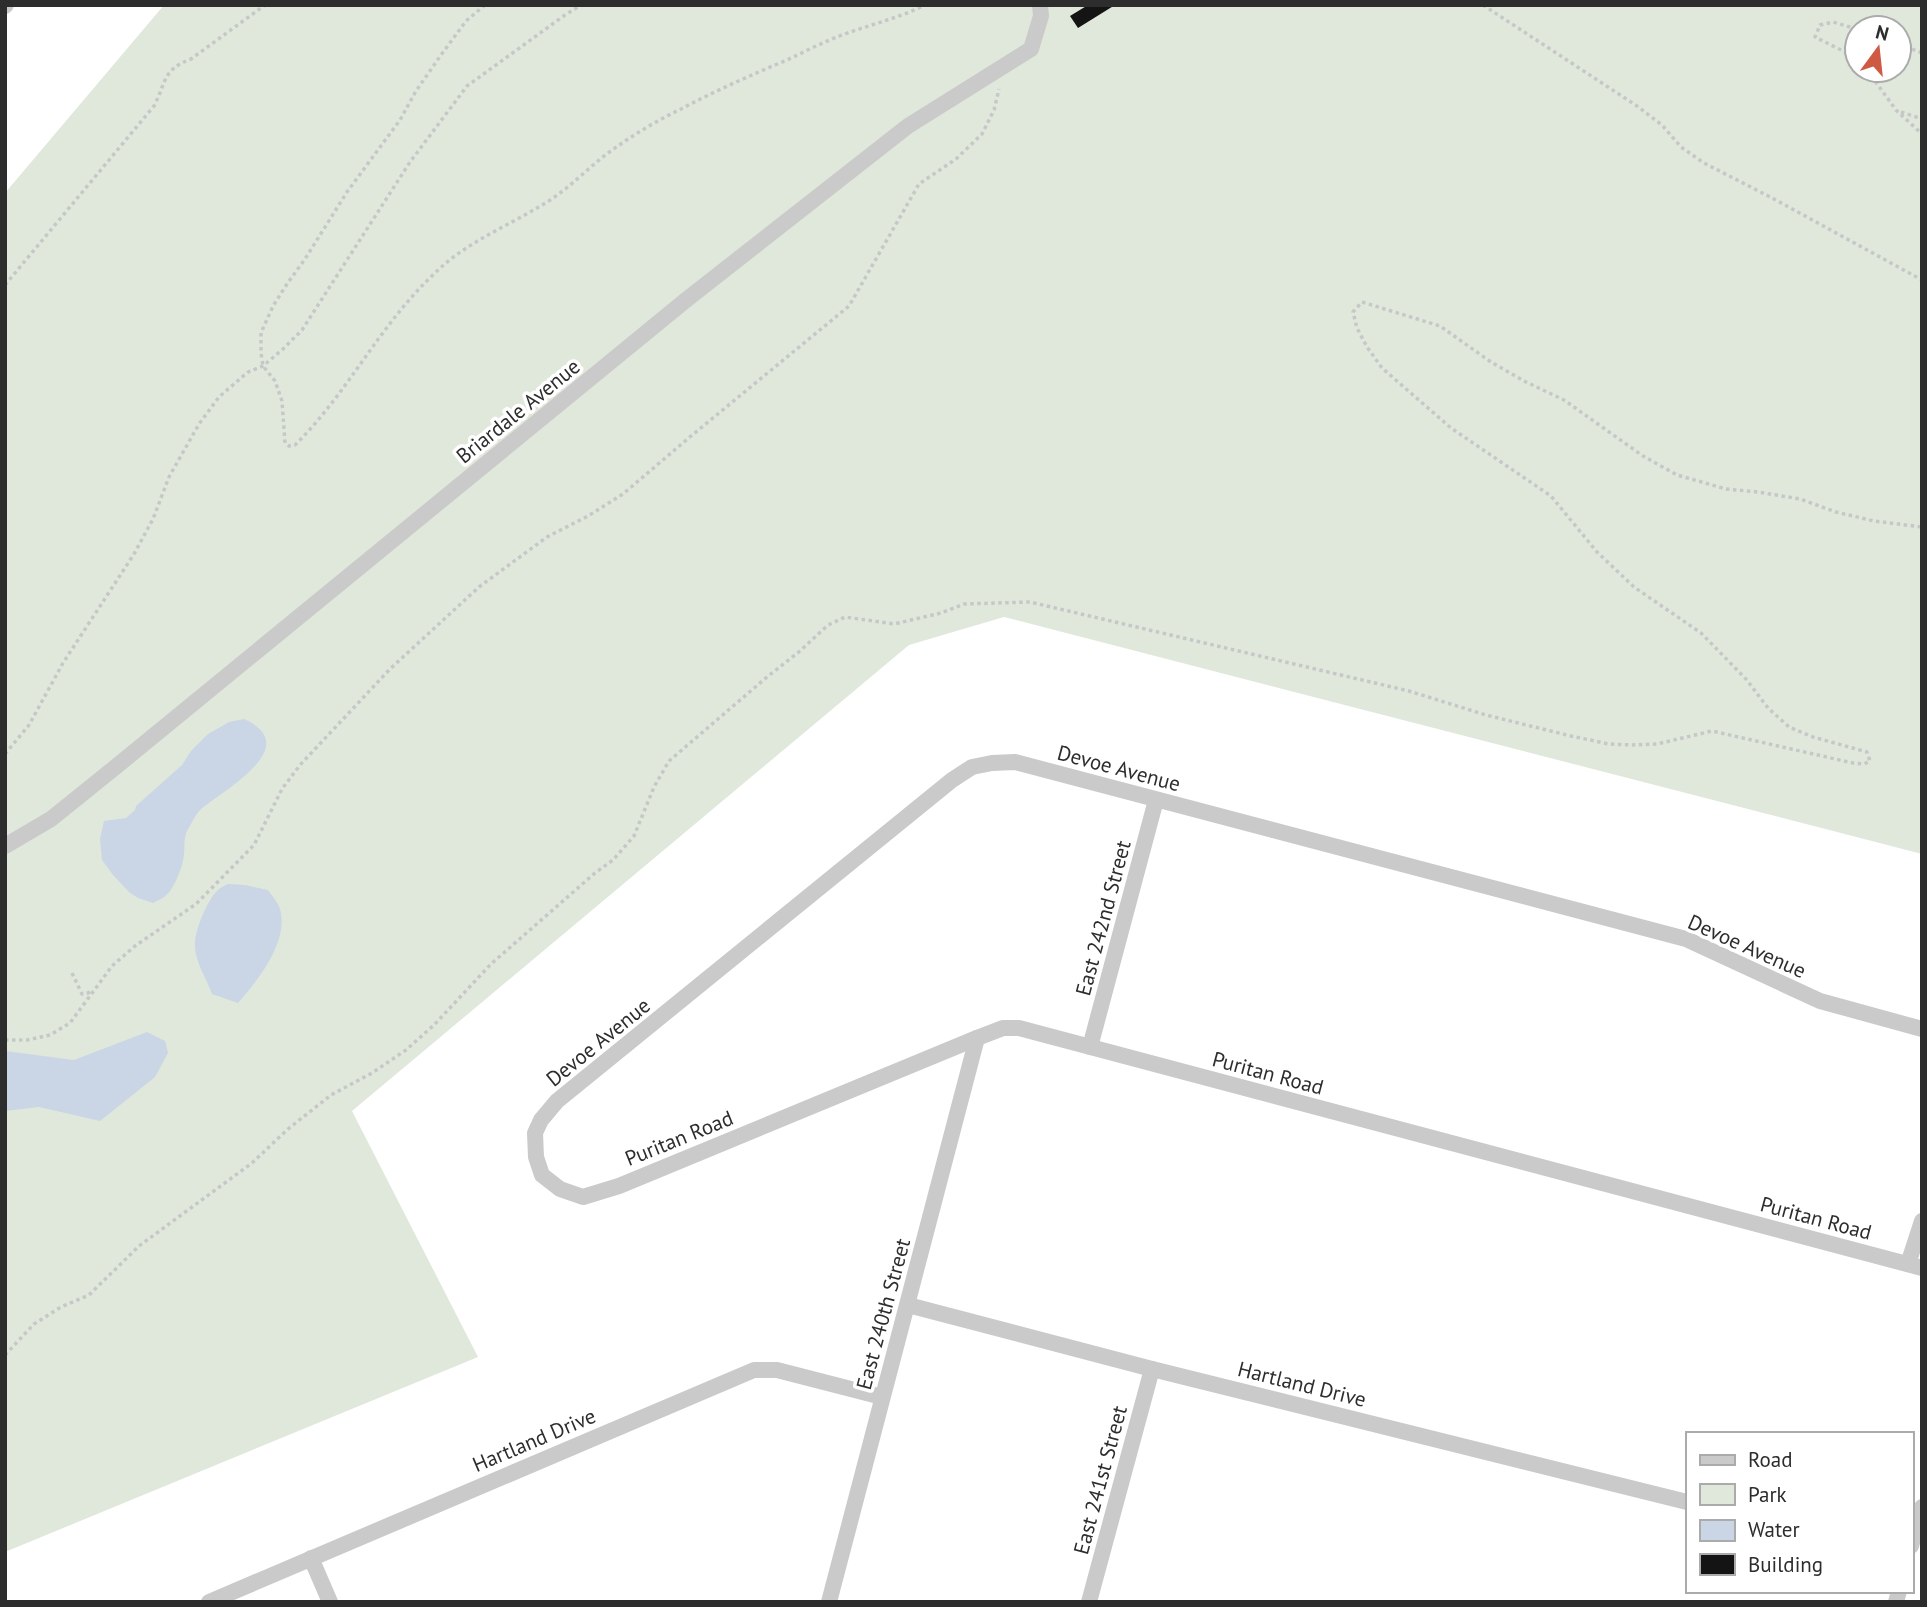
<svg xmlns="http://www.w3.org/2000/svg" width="1927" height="1607" font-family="'PT Sans',sans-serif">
	<rect width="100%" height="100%" fill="#fff"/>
	<!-- green -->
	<path fill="#e0e8dc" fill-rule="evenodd" d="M164 5H1922V854L1004 617 909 645 352 1111 478 1357 5 1552V193ZM1857 28H1899V70H1857Z"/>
	<!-- water -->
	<g fill="#cad5e6">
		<path d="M244 719C306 747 221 791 200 810 195 815 192 823 188 829 183 838 185 845 184 855 183 865 176 883 170 891 166 897 159 900 153 903L138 898 129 892 113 875 102 860 100 839 104 821 126 818 135 810 136 806 182 765 191 751 208 734 229 722Z"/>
		<path d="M228 884 245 885 268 890C272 896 278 902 280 909 289 942 258 980 238 1003L212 994C207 979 195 962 195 946 194 932 207 900 218 890 221 887 224 886 228 884Z"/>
		<polygon points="147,1032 165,1041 168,1053 155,1077 100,1121 39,1107 5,1111 5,1051 74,1060"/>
	</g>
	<!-- building -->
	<polygon fill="#141414" points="1088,5 1115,5 1078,28 1070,16"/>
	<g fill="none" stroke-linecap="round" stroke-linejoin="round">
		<!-- path -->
		<g stroke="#c7c7c7" stroke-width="3.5" stroke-dasharray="3.5 3.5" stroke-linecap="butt">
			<path d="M485 5 466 21 441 55 416 91 400 120 347 192 305 259 287 284 273 306 261 333V353L263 366 275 381 282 401 285 443 289 446 295 445C348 393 380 324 435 273 465 243 506 227 542 205 565 192 584 172 604 156 628 138 654 122 681 109 715 91 751 75 787 60 806 51 825 41 845 34 872 24 899 18 925 5"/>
			<polyline points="1483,5 1637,106 1662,125 1681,147 1704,163 1774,199 1922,280"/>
			<polyline points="1857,29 1833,22 1820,25 1815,37 1857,58"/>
			<polyline points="1899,44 1922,53"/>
			<polyline points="1867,70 1896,110 1922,134"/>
			<polyline points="1901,112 1922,119"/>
			<path d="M5 285 154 106C167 81 162 70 191 59L265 5"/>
			<polyline points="5,754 29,725 63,663 134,554 153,519 169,477 199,424 219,397 234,384 248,372 263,366 283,349 302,330 410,162 467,86 565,15 581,5"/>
			<polyline points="72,973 82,994 88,993 91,991"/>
			<polyline points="5,1040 27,1040 50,1035 70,1023 112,966 135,946 196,904 254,845 282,789 300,765 390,669 479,587 547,537 588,516 623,494 691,436 849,306 919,184 956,159 982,134 994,110 999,89"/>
			<polyline points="5,1355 34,1324 61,1307 89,1295 139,1246 252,1163 288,1129 331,1095 372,1073 406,1050 434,1025 491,964 595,873 613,860 634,836 654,787 669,761 767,677 800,651 828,625 845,617 894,624 941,613 964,604 1030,602 1409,691 1486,715 1571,736 1609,744 1632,745 1657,744 1712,731 1853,763 1864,764 1870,761 1867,752 1813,737 1789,727 1768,708 1746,679 1701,633 1634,587 1597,552 1551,496 1451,428 1382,368 1367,347 1357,328 1353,312 1362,302 1440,326 1491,362 1526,382 1564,400 1643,456 1677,475 1726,489 1758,492 1800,499 1836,512 1874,521 1922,527"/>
		</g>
		<!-- minor -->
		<g stroke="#cacaca" stroke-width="16">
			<polyline points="5,6 6,5"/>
			<polyline points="5,846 51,819 118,765 686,300 908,126 1031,49 1041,16 1040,5"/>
			<polyline points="1922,1029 1820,1001 1686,939 1015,762 992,763 972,767 952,780 557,1101 541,1120 535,1133 536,1157 542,1175 560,1189 583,1197 619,1186 977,1038 1003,1028 1019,1028 1922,1268"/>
			<polyline points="1090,1047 1156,800"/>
			<polyline points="1908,1264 1922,1221"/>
			<polyline points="908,1305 1152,1369 1687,1502"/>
			<polyline points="1911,1546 1922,1507"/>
			<polyline points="311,1558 330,1602"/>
			<polyline points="209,1602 754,1370 777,1370 882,1397"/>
			<polyline points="829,1602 977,1038"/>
			<polyline points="1089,1602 1152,1369"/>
			<polyline points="1896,1602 1899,1591"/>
		</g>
	</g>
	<g text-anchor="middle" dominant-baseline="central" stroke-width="7" stroke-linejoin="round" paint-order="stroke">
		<!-- street labels -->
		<g font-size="21" fill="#2d2d2d" stroke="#fff">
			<text transform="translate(518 411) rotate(-39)">Briardale Avenue</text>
			<text transform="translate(1119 768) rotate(15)">Devoe Avenue</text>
			<text transform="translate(1103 918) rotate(-75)">East 242nd Street</text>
			<text transform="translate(1747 946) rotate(24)">Devoe Avenue</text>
			<text transform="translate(598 1042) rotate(-39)">Devoe Avenue</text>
			<text transform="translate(1268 1073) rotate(15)">Puritan Road</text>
			<text transform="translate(679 1138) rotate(-22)">Puritan Road</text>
			<text transform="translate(1816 1218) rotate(15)">Puritan Road</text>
			<text transform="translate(883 1314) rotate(-75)">East 240th Street</text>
			<text transform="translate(1302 1384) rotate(14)">Hartland Drive</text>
			<text transform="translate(534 1440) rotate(-23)">Hartland Drive</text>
			<text transform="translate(1100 1480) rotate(-75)">East 241st Street</text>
		</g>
	</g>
	<!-- border -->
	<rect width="1927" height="1607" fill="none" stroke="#2d2d2d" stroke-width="14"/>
	<!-- legend -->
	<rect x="1686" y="1432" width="228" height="161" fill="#ffffff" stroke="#ababab" stroke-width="2"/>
	<rect x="1700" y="1455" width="35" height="10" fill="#cacaca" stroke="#ababab" stroke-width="2"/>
	<text x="1748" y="1467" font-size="21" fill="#2d2d2d">Road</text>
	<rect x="1700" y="1484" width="35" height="21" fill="#e0e8dc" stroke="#ababab" stroke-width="2"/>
	<text x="1748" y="1502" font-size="21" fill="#2d2d2d">Park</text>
	<rect x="1700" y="1520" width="35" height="21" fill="#cad5e6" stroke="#ababab" stroke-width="2"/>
	<text x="1748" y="1537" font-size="21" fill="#2d2d2d">Water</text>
	<rect x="1700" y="1554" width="35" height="21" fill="#141414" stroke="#ababab" stroke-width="2"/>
	<text x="1748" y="1572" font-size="21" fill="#2d2d2d">Building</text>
	<!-- north arrow -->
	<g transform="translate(1878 49) rotate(15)"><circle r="33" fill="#ffffff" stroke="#ababab" stroke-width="2"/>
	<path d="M0-5L12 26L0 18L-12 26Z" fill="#cf5a44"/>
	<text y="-10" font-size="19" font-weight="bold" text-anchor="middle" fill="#2d2d2d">N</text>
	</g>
</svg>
